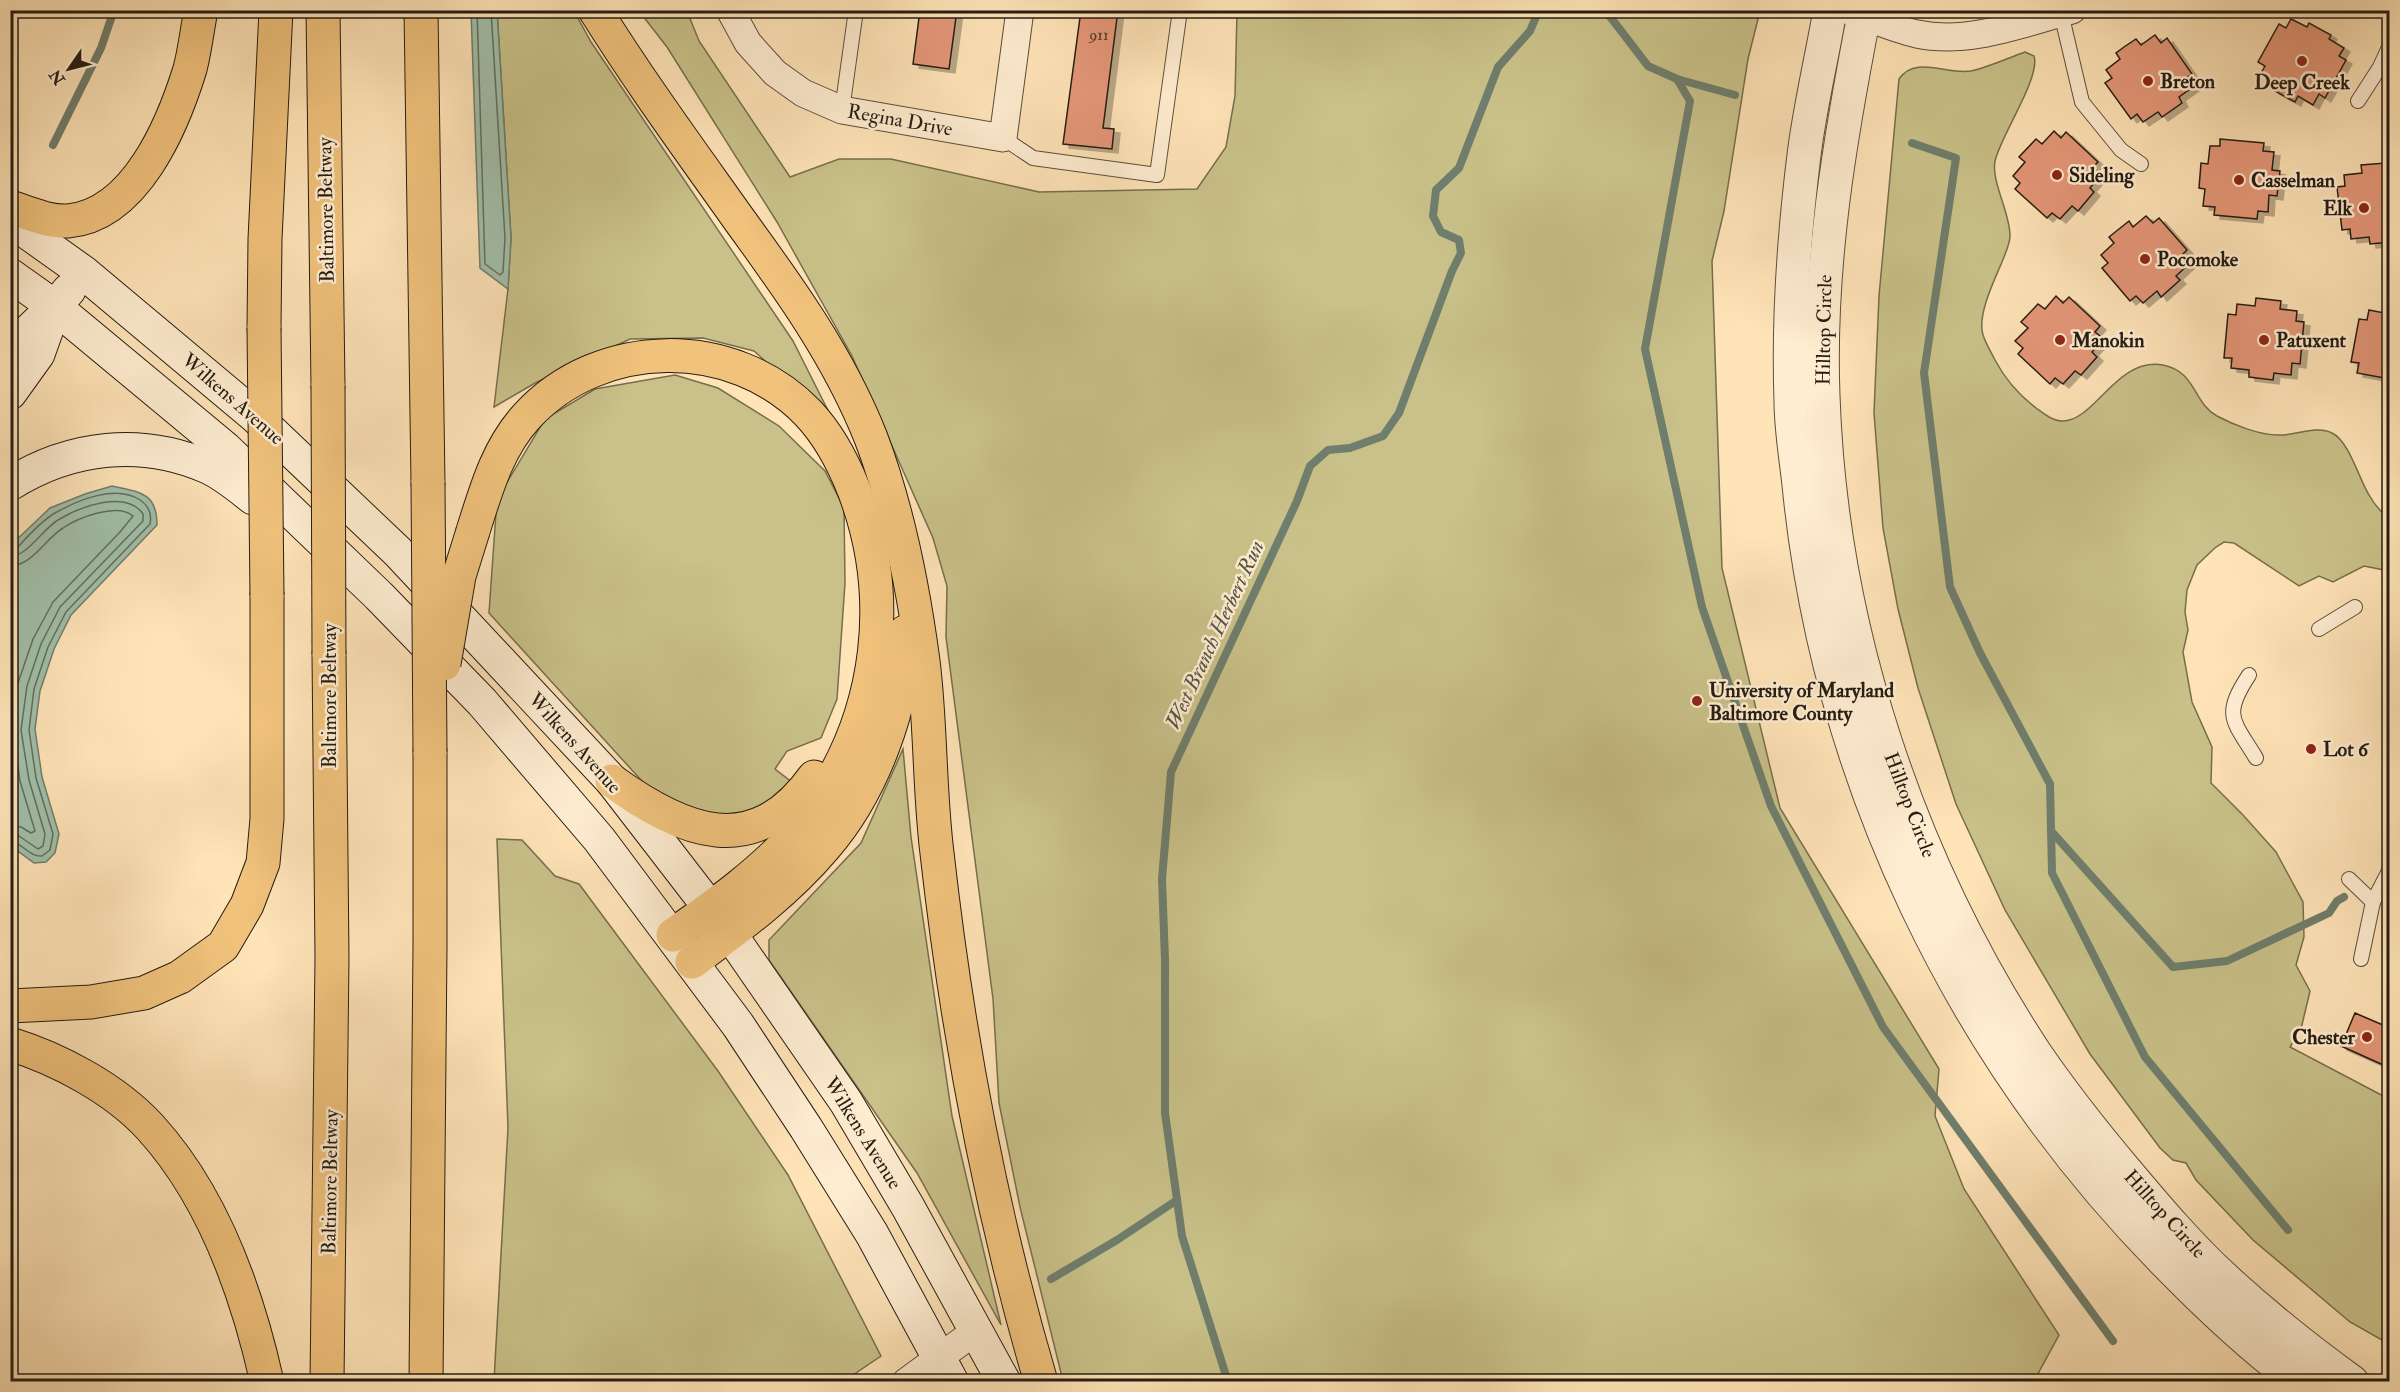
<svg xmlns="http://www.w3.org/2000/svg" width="2400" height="1392" font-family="'IM FELL Double Pica',serif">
	<defs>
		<filter id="shadow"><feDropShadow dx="6" dy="4" stdDeviation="0" flood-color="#0004"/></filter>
	</defs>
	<rect width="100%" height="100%" fill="#ffe4b8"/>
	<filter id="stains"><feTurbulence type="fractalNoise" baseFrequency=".00333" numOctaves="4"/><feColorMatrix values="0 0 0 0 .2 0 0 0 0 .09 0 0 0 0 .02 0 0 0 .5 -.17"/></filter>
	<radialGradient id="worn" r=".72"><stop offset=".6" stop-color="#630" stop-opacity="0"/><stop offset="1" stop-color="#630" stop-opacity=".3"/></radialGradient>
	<!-- green -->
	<g fill="#c9c189" stroke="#766e4e" stroke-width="1.5">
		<polygon points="497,11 574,11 591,42 793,341 865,484 829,419 754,351 703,338 630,339 535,383 494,407 508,289 511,238"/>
		<polygon points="639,11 687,11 699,41 790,177 839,159 891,159 1039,192 1197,189 1226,147 1235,96 1237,11 1760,11 1748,59 1724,211 1712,261 1722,568 1780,808 1939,1069 1935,1116 1964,1189 2059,1335 2034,1381 1063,1381 1020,1207 999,1103 993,999 946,637 947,586 933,538 852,356 777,222 667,47"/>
		<path d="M2025 52 2034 56C2041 77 2001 135 1995 161 1991 182 2010 212 2010 236 2010 244 2005 254 2002 262 1994 281 1977 315 1983 335 1986 344 1991 352 1995 360 2005 379 2019 395 2036 408 2044 414 2054 422 2064 421 2096 419 2117 357 2163 365 2197 372 2192 402 2217 416 2234 425 2259 435 2278 435 2295 436 2316 425 2332 433 2349 441 2359 479 2369 495 2374 504 2381 512 2389 519V577L2384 570 2364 566 2333 582 2319 576 2299 586 2234 543 2224 542 2216 547 2197 565 2187 590 2185 612 2188 630 2183 652 2192 702 2212 747 2211 783 2243 815 2276 852 2303 902 2304 937 2296 965 2310 991 2301 1029 2290 1047 2389 1099V1344L2350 1322 2253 1240 2196 1180 2186 1163 2173 1160 2160 1148 2090 1054 2005 910 1956 804 1918 688 1898 609 1883 528 1874 413 1879 296 1899 79C1915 55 1947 75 1971 71 1989 67 2008 58 2025 52Z"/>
		<polygon points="675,375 718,388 779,426 825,471 844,508 845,583 837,699 821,738 787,751 775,769 797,786 752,815 694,813 651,791 489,613 497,499 545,419 595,389"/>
		<polygon points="903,749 911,837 952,1116 1001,1325 917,1173 769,960 769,940 861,843"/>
		<polygon points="497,839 522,840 555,876 579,884 718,1071 788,1175 881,1356 844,1381 494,1381 508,1128"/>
	</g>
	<!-- water -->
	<g fill="#a1bfaa" stroke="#6f7e6d" stroke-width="1.5">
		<polygon points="471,11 497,11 511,238 508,289 480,268"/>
		<path d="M112 486C139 492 157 492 157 525L71 615 54 649 40 691 35 729 42 777 59 834 55 853 46 862 34 863 11 846V545L50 508 85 494Z"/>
	</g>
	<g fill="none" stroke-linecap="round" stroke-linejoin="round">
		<!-- shore -->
		<g stroke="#626e5e" stroke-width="1.5">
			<polyline points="477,10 485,264 500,275 503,272 505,238 491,10"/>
			<path d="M10 549 17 548C28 536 41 521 55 513 78 500 116 484 140 500 149 506 152 514 150 524L66 612 48 647 34 689 29 730 36 778 53 834 50 850 42 856C29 857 23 843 10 841"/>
			<path d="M10 557C27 556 43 529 58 520 79 507 126 489 143 514V521L60 607 41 644 27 686 21 730 29 780 45 834 43 846 38 849 19 836 10 834"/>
			<path d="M10 566C33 565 45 539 63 528 78 518 117 502 133 516L120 532 53 602 33 639 18 683 13 731 20 781 35 831 31 833 21 827 10 825"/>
		</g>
		<!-- stream -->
		<g stroke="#6f7e6d" stroke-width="8">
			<polyline points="1605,10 1648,66 1677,79 1690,101 1645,349 1702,607 1771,806 1883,1027 2113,1341"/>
			<polyline points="1677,79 1735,95"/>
			<polyline points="1912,143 1956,158 1924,373 1950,587 1980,653 2050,784 2052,873 2145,1057 2288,1230"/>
			<polyline points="53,145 101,48 114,10"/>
			<polyline points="2051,831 2173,967 2227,961 2329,913 2337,901 2344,897"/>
			<polyline points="1051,1279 1117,1240 1177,1200"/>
			<polyline points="1228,1382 1182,1236 1165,1113 1165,960 1162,879 1171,772 1297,501 1310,466 1328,450 1350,448 1383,436 1399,413 1452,271 1461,253 1459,240 1441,232 1433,216 1436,190 1459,168 1498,67 1530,31 1539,10"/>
		</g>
	</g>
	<!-- building -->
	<g fill="#e59779" stroke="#241c12" stroke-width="1.5" filter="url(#shadow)">
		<polygon points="920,10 957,10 949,69 913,64"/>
		<polygon points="1081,10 1118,10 1103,128 1114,129 1112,149 1063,144"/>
		<polygon points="2291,19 2307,27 2309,23 2331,35 2329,39 2344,48 2339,56 2346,60 2325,98 2319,94 2313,105 2298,96 2295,102 2273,90 2276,83 2260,75 2265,66 2258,62 2279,24 2286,28"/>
		<polygon points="2155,35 2161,43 2167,38 2192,74 2186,78 2193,87 2179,97 2182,103 2162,117 2158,112 2143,122 2137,114 2131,119 2105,83 2112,78 2106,70 2120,59 2116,53 2124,47 2136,39 2141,45"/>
		<polygon points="2054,131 2061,138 2066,132 2098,162 2093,167 2101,175 2090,188 2094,192 2078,211 2072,206 2060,219 2052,213 2047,218 2015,189 2020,183 2013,176 2025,162 2019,157 2036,139 2042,144"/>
		<polygon points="2220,139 2264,143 2263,151 2274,152 2272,170 2280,171 2277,196 2269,195 2268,212 2258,211 2257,219 2214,215 2215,207 2203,206 2205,189 2199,188 2201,163 2208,164 2210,146 2220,146"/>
		<polygon points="2386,163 2387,171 2390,170 2390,242 2370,244 2369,237 2351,239 2350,229 2342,230 2337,187 2345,186 2344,175 2362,173 2361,165"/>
		<polygon points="2146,216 2153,223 2159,218 2187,250 2182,255 2189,264 2176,276 2180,280 2161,297 2157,291 2143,303 2136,296 2130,301 2102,268 2108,263 2101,255 2114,243 2109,237 2129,221 2133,227"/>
		<polygon points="2056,296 2063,303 2069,297 2100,326 2095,332 2104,339 2092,352 2097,357 2081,375 2075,371 2063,384 2055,378 2050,384 2018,354 2023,348 2015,341 2028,328 2021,322 2038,304 2045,309"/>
		<polygon points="2256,298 2281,301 2280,309 2297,311 2296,321 2304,322 2300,364 2292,363 2291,375 2274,373 2273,380 2249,377 2249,370 2231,368 2232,358 2224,358 2228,314 2236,315 2237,304 2255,306"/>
		<polygon points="2369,310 2390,314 2390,379 2357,373 2359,363 2351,362 2359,319 2367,320"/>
		<polygon points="2355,1013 2390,1028 2390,1068 2341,1046"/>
	</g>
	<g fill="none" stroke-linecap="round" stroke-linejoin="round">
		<defs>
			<g id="service">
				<polyline points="2061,13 2082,102 2121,150 2141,164"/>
				<polyline points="2358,101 2380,67 2390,45"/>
				<polyline points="842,110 856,10"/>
				<polyline points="1003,138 1033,158 1157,175 1180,10"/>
				<polyline points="2319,629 2355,607"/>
				<path d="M2249 675C2222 716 2233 720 2256 758"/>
				<polyline points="2349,879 2373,902"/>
				<polyline points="2361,959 2373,902 2390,869"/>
			</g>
			<g id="minor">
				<polyline points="730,10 748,43 775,73 803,93 842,110 1003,138 1020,10"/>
				<path d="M1847 10C1870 18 1894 29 1917 34 1969 45 2023 23 2072 10"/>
				<polyline points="906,1382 977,1330"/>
			</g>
			<g id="tertiary">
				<path d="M1830 10C1822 58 1810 106 1804 155 1794 236 1788 319 1791 401 1791 429 1796 457 1799 485 1828 778 1960 1054 2167 1264 2208 1306 2251 1347 2299 1382"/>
				<path d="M1865 10C1840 138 1818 265 1823 396 1831 628 1908 860 2035 1053 2063 1094 2094 1133 2125 1170 2157 1208 2189 1246 2225 1279 2265 1316 2308 1350 2352 1382"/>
			</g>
			<g id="secondary">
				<polyline points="10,220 83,272 255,416 398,552 612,781 730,934 846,1102 908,1207 1004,1382"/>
				<polyline points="10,275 55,307 226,449 379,596 482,702 599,839 738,1025 806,1128 872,1234 952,1382"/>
				<path d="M10 352C27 329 51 313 69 290"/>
				<polyline points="10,393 38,354 49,323"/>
				<path d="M10 484C71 446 141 438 208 467 225 475 239 487 253 498"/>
			</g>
			<g id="motorway">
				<polyline points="323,10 328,386"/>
				<polyline points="421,10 428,483"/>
				<path d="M595 10C640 82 689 149 738 218 789 288 839 357 871 438 898 509 913 586 923 661 931 724 929 789 937 853 957 1031 990 1209 1041 1382"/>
				<path d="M10 207C29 213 48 222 68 221 136 215 173 124 190 69 195 50 197 30 201 10"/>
				<polyline points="264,328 265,239 276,10"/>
				<path d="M473 531C486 490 497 449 527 416 600 337 733 335 808 413 829 435 843 462 854 490 894 595 881 711 817 804 811 812 806 822 799 830 763 871 717 904 673 935"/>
				<path d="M612 781C683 832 753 862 814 777"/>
				<path d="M692 962C739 927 787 892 824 848 872 793 906 705 905 632"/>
				<polyline points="10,1006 91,1002 144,993 180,977 223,946 247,905 263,863 267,819 267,595"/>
				<path d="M10 1044C59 1059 115 1089 150 1127 213 1196 247 1292 267 1382"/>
				<polyline points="327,1382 332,958 329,654"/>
				<polyline points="426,1382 430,946 430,752"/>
			</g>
		</defs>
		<!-- service casing -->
		<use href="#service" stroke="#5b4e3c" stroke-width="16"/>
		<!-- minor casing -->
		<use href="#minor" stroke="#5b4e3c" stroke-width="29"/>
		<!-- tertiary casing -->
		<use href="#tertiary" stroke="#5b4e3c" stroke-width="35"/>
		<!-- secondary casing -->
		<use href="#secondary" stroke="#241c12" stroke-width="35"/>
		<!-- motorway casing -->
		<use href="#motorway" stroke="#241c12" stroke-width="35"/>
		<!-- service -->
		<use href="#service" stroke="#ffedd1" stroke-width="14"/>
		<!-- minor -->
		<use href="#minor" stroke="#ffedd1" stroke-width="27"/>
		<!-- tertiary -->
		<use href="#tertiary" stroke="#ffedd1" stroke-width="33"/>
		<!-- secondary -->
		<use href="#secondary" stroke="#ffedd1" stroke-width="33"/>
		<!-- motorway -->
		<use href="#motorway" stroke="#f0c27c" stroke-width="33"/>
		<defs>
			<g id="motorway-bridge">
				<polyline points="264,328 267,595"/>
				<polyline points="328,386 329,654"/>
				<polyline points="428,483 430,752"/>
				<polyline points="444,664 459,576 473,531"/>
			</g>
		</defs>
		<!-- motorway-bridge casing -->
		<use href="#motorway-bridge" stroke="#241c12" stroke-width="35" stroke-linecap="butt"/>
		<!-- motorway-bridge -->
		<use href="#motorway-bridge" stroke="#f0c27c" stroke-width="33"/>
	</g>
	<!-- markers -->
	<g fill="#8f2418" stroke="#ffedd1" stroke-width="2">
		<circle cx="2302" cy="61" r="6"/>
		<circle cx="2148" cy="81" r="6"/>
		<circle cx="2057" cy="175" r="6"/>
		<circle cx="2239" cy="180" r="6"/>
		<circle cx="2364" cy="208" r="6"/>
		<circle cx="2145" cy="259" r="6"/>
		<circle cx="2060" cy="340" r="6"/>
		<circle cx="2264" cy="340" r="6"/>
		<circle cx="1697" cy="701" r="6"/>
		<circle cx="2311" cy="749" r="6"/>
		<circle cx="2367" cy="1037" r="6"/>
	</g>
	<g text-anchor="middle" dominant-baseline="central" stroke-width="5" stroke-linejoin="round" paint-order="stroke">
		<!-- number labels -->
		<g font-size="16" fill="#543b2c">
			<text x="1099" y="35">911</text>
		</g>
		<!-- poi labels -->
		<g font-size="20" font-weight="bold" fill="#241c12" stroke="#ffedd1" text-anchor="start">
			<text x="2160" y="81">Breton</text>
			<text x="2302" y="82" text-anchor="middle">Deep Creek</text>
			<text x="2069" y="175">Sideling</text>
			<text x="2251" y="180">Casselman</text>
			<text x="2352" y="208" text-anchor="end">Elk</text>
			<text x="2157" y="259">Pocomoke</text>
			<text x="2072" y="340">Manokin</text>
			<text x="2276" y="340">Patuxent</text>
			<text x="1709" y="690">University of Maryland<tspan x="1709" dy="23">Baltimore County</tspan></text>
			<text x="2323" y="749">Lot 6</text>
			<text x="2355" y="1037" text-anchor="end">Chester</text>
		</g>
		<!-- street labels -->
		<g font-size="20" fill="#241c12" stroke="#ffedd1">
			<text transform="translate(900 120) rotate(10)">Regina Drive</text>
			<text transform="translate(326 210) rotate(-91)">Baltimore Beltway</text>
			<text transform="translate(1824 330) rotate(-89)">Hilltop Circle</text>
			<text transform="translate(233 399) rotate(41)">Wilkens Avenue</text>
			<text transform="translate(329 696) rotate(-90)">Baltimore Beltway</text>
			<text transform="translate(575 743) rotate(48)">Wilkens Avenue</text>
			<text transform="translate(1910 805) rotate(69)">Hilltop Circle</text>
			<text transform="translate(863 1133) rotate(58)">Wilkens Avenue</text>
			<text transform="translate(330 1182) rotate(-89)">Baltimore Beltway</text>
			<text transform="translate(2165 1214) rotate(48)">Hilltop Circle</text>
		</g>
		<!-- water labels -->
		<g font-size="21" font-style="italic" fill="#505547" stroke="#ffedd1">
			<text transform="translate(1215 635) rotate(-65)">West Branch Herbert Run</text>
		</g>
	</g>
	<!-- margin -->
	<rect width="2400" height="1392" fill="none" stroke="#ffe4b8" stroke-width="36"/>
	<rect x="12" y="12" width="2376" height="1368" fill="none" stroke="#241c12" stroke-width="3"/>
	<rect x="18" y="18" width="2364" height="1356" fill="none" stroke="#241c12" stroke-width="1.5"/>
	<!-- north arrow -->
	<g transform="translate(69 69) rotate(235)" stroke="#ffedd1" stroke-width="4.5" paint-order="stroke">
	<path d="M0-4.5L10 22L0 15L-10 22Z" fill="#241c12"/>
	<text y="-9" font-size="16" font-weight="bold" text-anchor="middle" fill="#241c12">N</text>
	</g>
	<rect width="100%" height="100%" filter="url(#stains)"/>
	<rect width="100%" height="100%" fill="url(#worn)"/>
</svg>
